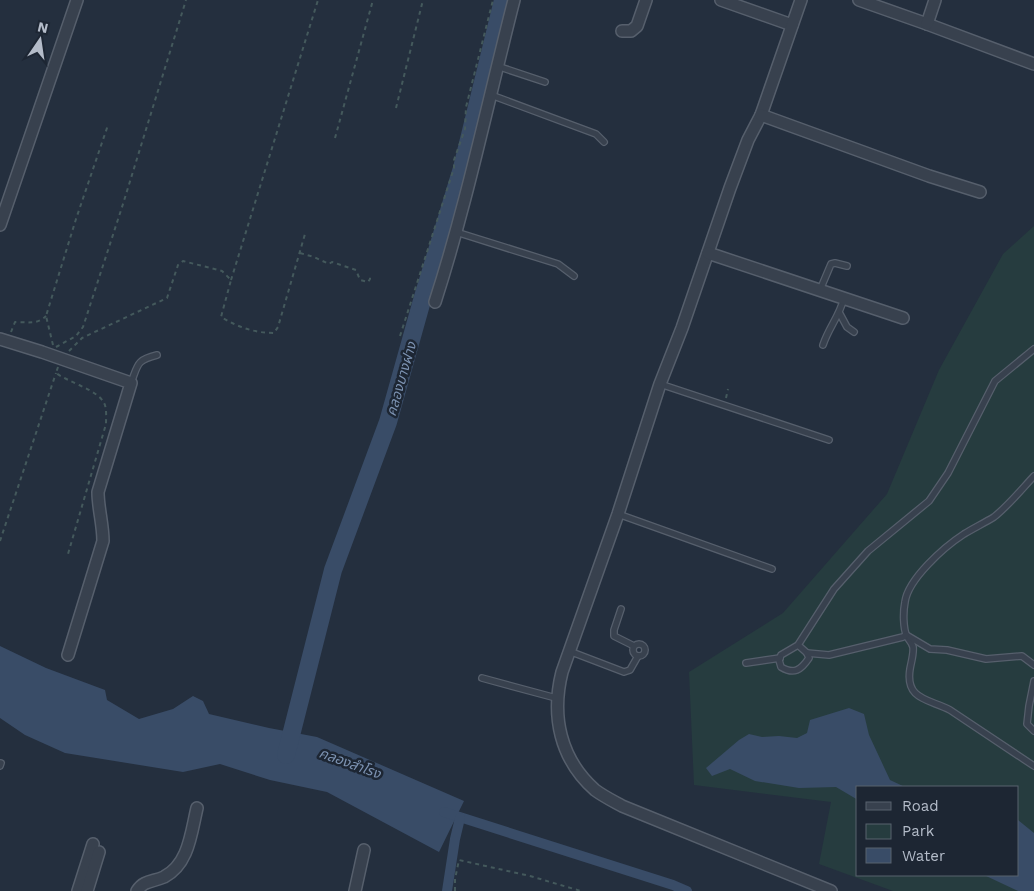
<svg xmlns="http://www.w3.org/2000/svg" width="1034" height="891" font-family="'Work Sans','Noto Sans Thai',sans-serif">
	<rect width="100%" height="100%" fill="#242f3e"/>
	<!-- green -->
	<path fill="#263c3f" fill-rule="evenodd" d="M1034 226V891H893L819 864 831 802 694 785 689 672 783 613 887 494 939 370 1003 254ZM858 787H1018V875H858Z"/>
	<!-- water -->
	<g fill="#394c67">
		<polygon points="0,646 46,668 105,690 107,700 139,719 173,709 193,696 203,701 209,714 269,728 317,737 464,801 439,852 327,792 270,780 220,764 183,772 65,753 25,735 0,718"/>
		<polygon points="849,708 864,714 869,735 890,780 905,787 858,787 858,800 836,787 799,788 755,781 730,769 712,776 706,768 739,740 749,734 762,737 779,736 797,738 807,733 810,720"/>
		<polygon points="1018,820 1034,833 1034,891 1018,891 984,875 1018,875"/>
	</g>
	<g fill="none" stroke-linecap="round" stroke-linejoin="round">
		<!-- canal -->
		<g stroke="#394c67" stroke-width="10">
			<polyline points="444,812 673,885 687,891"/>
			<polyline points="447,891 455,839 460,818"/>
		</g>
		<!-- river -->
		<polyline stroke="#394c67" stroke-width="18" points="286,755 333,570 388,422 423,297 462,168 503,0"/>
		<defs>
			<g id="lane">
				<polyline points="497,66 545,82"/>
				<polyline points="491,95 596,134 604,142"/>
				<polyline points="456,232 558,264 574,276"/>
				<polyline points="820,290 831,264 835,263 847,266"/>
				<polyline points="840,314 847,327 854,332"/>
				<path d="M823 345C829 327 839 317 844 298"/>
				<path d="M131 383C138 365 136 360 157 355"/>
				<polyline points="660,384 829,440"/>
				<path d="M1034 476C1021 490 1009 505 994 517 984 523 974 528 964 534 944 547 908 579 905 602 903 612 903 628 907 637 909 640 912 643 913 647 914 653 911 663 910 669 905 700 929 699 950 710L1034 766"/>
				<polyline points="618,514 772,569"/>
				<polyline points="621,609 614,630 614,636 634,646"/>
				<polyline points="908,636 930,649 947,650 986,659 1022,656 1034,665"/>
				<circle cx="639" cy="650" r="6"/>
				<path d="M798 645 807 653 809 658C801 670 794 675 781 667L779 660 781 655 798 645 834 589 868 551 929 501 948 473 995 381 1034 349"/>
				<polyline points="569,651 624,672 630,670 638,656"/>
				<polyline points="807,653 829,655 903,637 906,635"/>
				<polyline points="746,663 780,658"/>
				<polyline points="482,678 556,698"/>
				<polyline points="1034,681 1029,706 1027,724 1034,731"/>
				<polyline points="0,766 1,763"/>
			</g>
			<g id="street">
				<polyline points="721,0 792,25"/>
				<path d="M801 0 761 115 748 140 730 188 682 328 660 384 618 514 562 672C551 716 560 759 595 790 603 796 613 801 622 806L831 891"/>
				<polyline points="859,0 927,24 1034,64"/>
				<polyline points="927,24 935,0"/>
				<polyline points="622,31 631,31 637,26 646,0"/>
				<polyline points="761,115 929,176 980,192"/>
				<polyline points="0,225 77,0"/>
				<polyline points="708,253 903,318"/>
				<path d="M435 302C467 203 488 101 514 0"/>
				<path d="M0 339 42 352 131 383 98 492C98 508 103 524 103 541L68 655"/>
				<polyline points="78,891 93,844"/>
				<polyline points="87,891 99,852"/>
				<path d="M137 891C144 880 153 882 164 877 189 864 191 833 197 808"/>
				<polyline points="355,891 364,850"/>
			</g>
		</defs>
		<!-- lane casing -->
		<use href="#lane" stroke="#565f6c" stroke-width="8"/>
		<!-- street casing -->
		<use href="#street" stroke="#565f6c" stroke-width="14"/>
		<!-- path -->
		<g stroke="#44595c" stroke-width="2" stroke-dasharray="4 4" stroke-linecap="butt">
			<polyline points="396,108 423,0"/>
			<polyline points="335,138 373,0"/>
			<polyline points="300,253 314,257 329,264 332,262 356,270 360,280 368,282 370,279 370,274"/>
			<polyline points="231,280 318,0"/>
			<path d="M11 332 15 322C27 322 37 325 46 316"/>
			<polyline points="400,336 454,168 454,160 465,129 466,107 493,0"/>
			<polyline points="53,345 46,316 76,219 108,125"/>
			<polyline points="56,347 76,336 83,327 123,204 186,0"/>
			<path d="M69 351 82 338 167 298 178 265 183 261 222 271 231 280 221 317C238 327 254 333 274 333L278 327 305 234"/>
			<path d="M58 367 56 373C68 382 98 390 104 403 107 408 106 418 106 424L68 554"/>
			<polyline points="726,398 728,389"/>
			<polyline points="0,541 56,373"/>
			<polyline points="455,891 455,879 459,860 530,876 581,891"/>
		</g>
		<!-- lane -->
		<use href="#lane" stroke="#38414e" stroke-width="5.5"/>
		<!-- street -->
		<use href="#street" stroke="#38414e" stroke-width="11"/>
	</g>
	<g text-anchor="middle" dominant-baseline="central" stroke-width="5" stroke-linejoin="round" paint-order="stroke">
		<!-- water labels -->
		<g font-size="14" font-style="italic" fill="#7c92b1" stroke="#1d2633">
			<text transform="translate(401 379) rotate(-74)">คลองบางฝาง</text>
			<text transform="translate(350 763) rotate(20)">คลองสำโรง</text>
		</g>
	</g>
	<!-- legend -->
	<rect x="856" y="786" width="162" height="90" fill="#1d2633" stroke="#59626f"/>
	<rect x="866" y="802" width="25" height="8" fill="#38414e" stroke="#59626f"/>
	<text x="902" y="811" font-size="15" fill="#b4bcc9">Road</text>
	<rect x="866" y="824" width="25" height="15" fill="#263c3f" stroke="#59626f"/>
	<text x="902" y="836" font-size="15" fill="#b4bcc9">Park</text>
	<rect x="866" y="848" width="25" height="15" fill="#394c67" stroke="#59626f"/>
	<text x="902" y="861" font-size="15" fill="#b4bcc9">Water</text>
	<!-- north arrow -->
	<g transform="translate(40 40) rotate(13)" stroke="#1d2633" stroke-width="4" paint-order="stroke">
	<path d="M0-4L9 19L0 12L-9 19Z" fill="#b4bcc9"/>
	<text y="-8" font-size="14" font-weight="bold" text-anchor="middle" fill="#b4bcc9">N</text>
	</g>
</svg>
